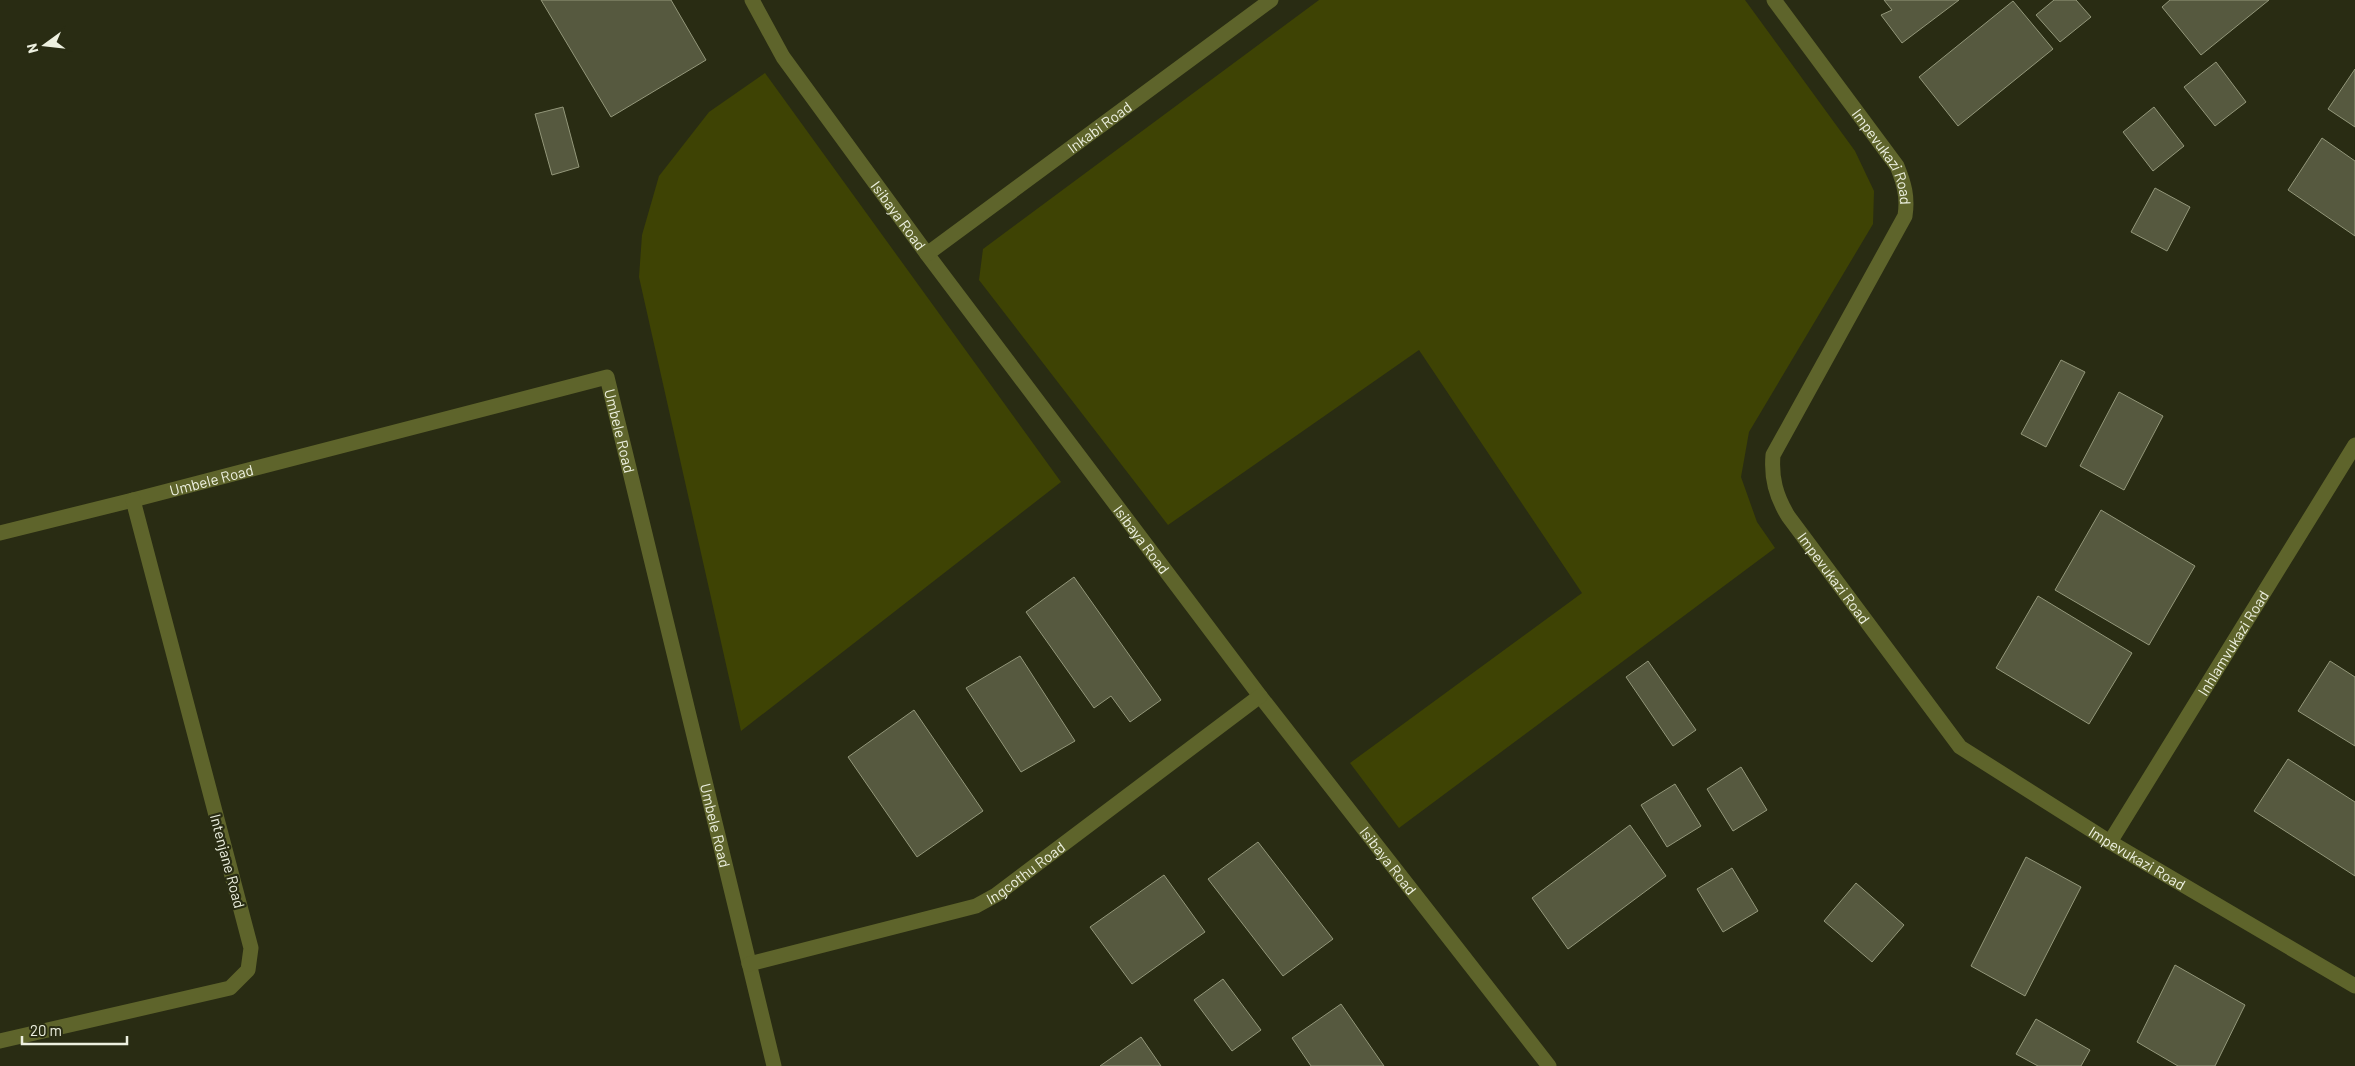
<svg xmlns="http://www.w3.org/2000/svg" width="2355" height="1066" font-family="Barlow,sans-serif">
	<rect width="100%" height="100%" fill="#292c13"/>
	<!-- green -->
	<g fill="#3e4304">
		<polygon points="1319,0 1745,0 1855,151 1874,191 1873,224 1749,432 1741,477 1757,522 1775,548 1399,828 1350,763 1582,593 1419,350 1168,525 979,280 983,249"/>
		<polygon points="765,73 1061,482 741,731 639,277 642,235 659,176 709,112"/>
	</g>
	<!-- building -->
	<g fill="#56593f" stroke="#93977a">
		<polygon points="541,0 671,0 706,60 611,117"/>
		<polygon points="1884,0 1959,0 1902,43 1881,15 1892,10"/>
		<polygon points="2054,0 2076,0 2091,17 2060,42 2036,15"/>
		<polygon points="2170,0 2269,0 2201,55 2162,7"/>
		<polygon points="2013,1 2053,49 1958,126 1919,77"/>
		<polygon points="2216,62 2246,102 2215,126 2184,87"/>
		<polygon points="2355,69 2355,127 2328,109"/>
		<polygon points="563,107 579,167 552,175 535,114"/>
		<polygon points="2154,107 2184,146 2153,171 2123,132"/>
		<polygon points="2322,138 2355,161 2355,236 2288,190"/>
		<polygon points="2155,188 2190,207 2167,251 2131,232"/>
		<polygon points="2061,360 2085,372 2046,447 2021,434"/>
		<polygon points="2119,392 2163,416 2124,490 2080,466"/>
		<polygon points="2101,510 2195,566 2149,645 2055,590"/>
		<polygon points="1074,577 1161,700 1130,722 1111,696 1094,708 1026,612"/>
		<polygon points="2038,596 2132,653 2089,724 1996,668"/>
		<polygon points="1020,656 1075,741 1021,772 966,688"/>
		<polygon points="1648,661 1696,730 1673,746 1626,677"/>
		<polygon points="2330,661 2355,677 2355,746 2298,711"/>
		<polygon points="914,710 983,811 917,857 848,757"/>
		<polygon points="2288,759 2355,802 2355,876 2254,811"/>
		<polygon points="1741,767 1767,810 1733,831 1707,789"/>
		<polygon points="1675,784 1701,826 1667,847 1641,805"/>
		<polygon points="1630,825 1666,876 1568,949 1532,898"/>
		<polygon points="1258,842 1333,939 1283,976 1208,879"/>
		<polygon points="2026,857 2081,887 2025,996 1971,966"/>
		<polygon points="1732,868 1758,911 1723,932 1697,889"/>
		<polygon points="1164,875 1205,932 1132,984 1090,927"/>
		<polygon points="1856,883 1904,925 1872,962 1824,921"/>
		<polygon points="2175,965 2245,1005 2215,1066 2178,1066 2137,1042"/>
		<polygon points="1223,979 1261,1030 1232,1051 1194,1000"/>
		<polygon points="1341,1004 1384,1066 1311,1066 1292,1038"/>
		<polygon points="2036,1019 2090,1050 2081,1066 2038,1066 2016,1054"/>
		<polygon points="1141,1037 1161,1066 1100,1066"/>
	</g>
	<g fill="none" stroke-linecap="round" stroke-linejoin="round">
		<!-- street -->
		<g stroke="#5e642b" stroke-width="15">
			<path id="s1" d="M752 0 783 57 927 254 1260 696 1549 1066"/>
			<path id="s2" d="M1774 0 1897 166C1904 183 1908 197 1905 216L1773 455C1771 478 1776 496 1788 516L1960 747 2110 842 2355 986"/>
			<path id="s3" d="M927 254 1271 0"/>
			<path id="s4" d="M0 533 133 500 607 377 774 1066"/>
			<path id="s5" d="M2110 842 2355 445"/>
			<path id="s6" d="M749 964 976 906 996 895 1260 696"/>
			<polyline points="0,1041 230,988 248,970 251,948 133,500"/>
		</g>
	</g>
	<g text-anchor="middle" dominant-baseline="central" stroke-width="4.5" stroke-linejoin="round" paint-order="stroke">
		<!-- street labels -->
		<g font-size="15" fill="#edf0e0" stroke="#292c13">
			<text stroke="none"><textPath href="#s3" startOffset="214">Inkabi Road</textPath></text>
			<text stroke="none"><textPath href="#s2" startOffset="192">Impevukazi Road</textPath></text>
			<text stroke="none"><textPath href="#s1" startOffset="261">Isibaya Road</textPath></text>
			<text stroke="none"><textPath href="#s4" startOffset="682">Umbele Road</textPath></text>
			<text stroke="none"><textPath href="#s4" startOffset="218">Umbele Road</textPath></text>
			<text stroke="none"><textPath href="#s1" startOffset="666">Isibaya Road</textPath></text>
			<text stroke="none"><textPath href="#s2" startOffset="672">Impevukazi Road</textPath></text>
			<text stroke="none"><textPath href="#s5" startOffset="234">Inhlamvukazi Road</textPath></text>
			<text stroke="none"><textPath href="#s4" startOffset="1088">Umbele Road</textPath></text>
			<text stroke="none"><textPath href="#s2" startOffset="1092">Impevukazi Road</textPath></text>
			<text stroke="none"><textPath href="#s1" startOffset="1071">Isibaya Road</textPath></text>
			<text transform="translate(228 861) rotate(75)">Intenjane Road</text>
			<text stroke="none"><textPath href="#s6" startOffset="294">Ingcothu Road</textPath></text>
		</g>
	</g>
	<!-- north arrow -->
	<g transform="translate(45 45) rotate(255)" stroke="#292c13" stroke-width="4" paint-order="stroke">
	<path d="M0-4L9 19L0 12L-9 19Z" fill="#edf0e0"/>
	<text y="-8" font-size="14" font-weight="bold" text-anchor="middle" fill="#edf0e0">N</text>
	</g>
	<!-- scale -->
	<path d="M22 1036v8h105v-8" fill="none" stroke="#edf0e0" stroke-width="2.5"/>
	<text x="30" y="1036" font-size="15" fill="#edf0e0" stroke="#292c13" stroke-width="4" paint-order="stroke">20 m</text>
</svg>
